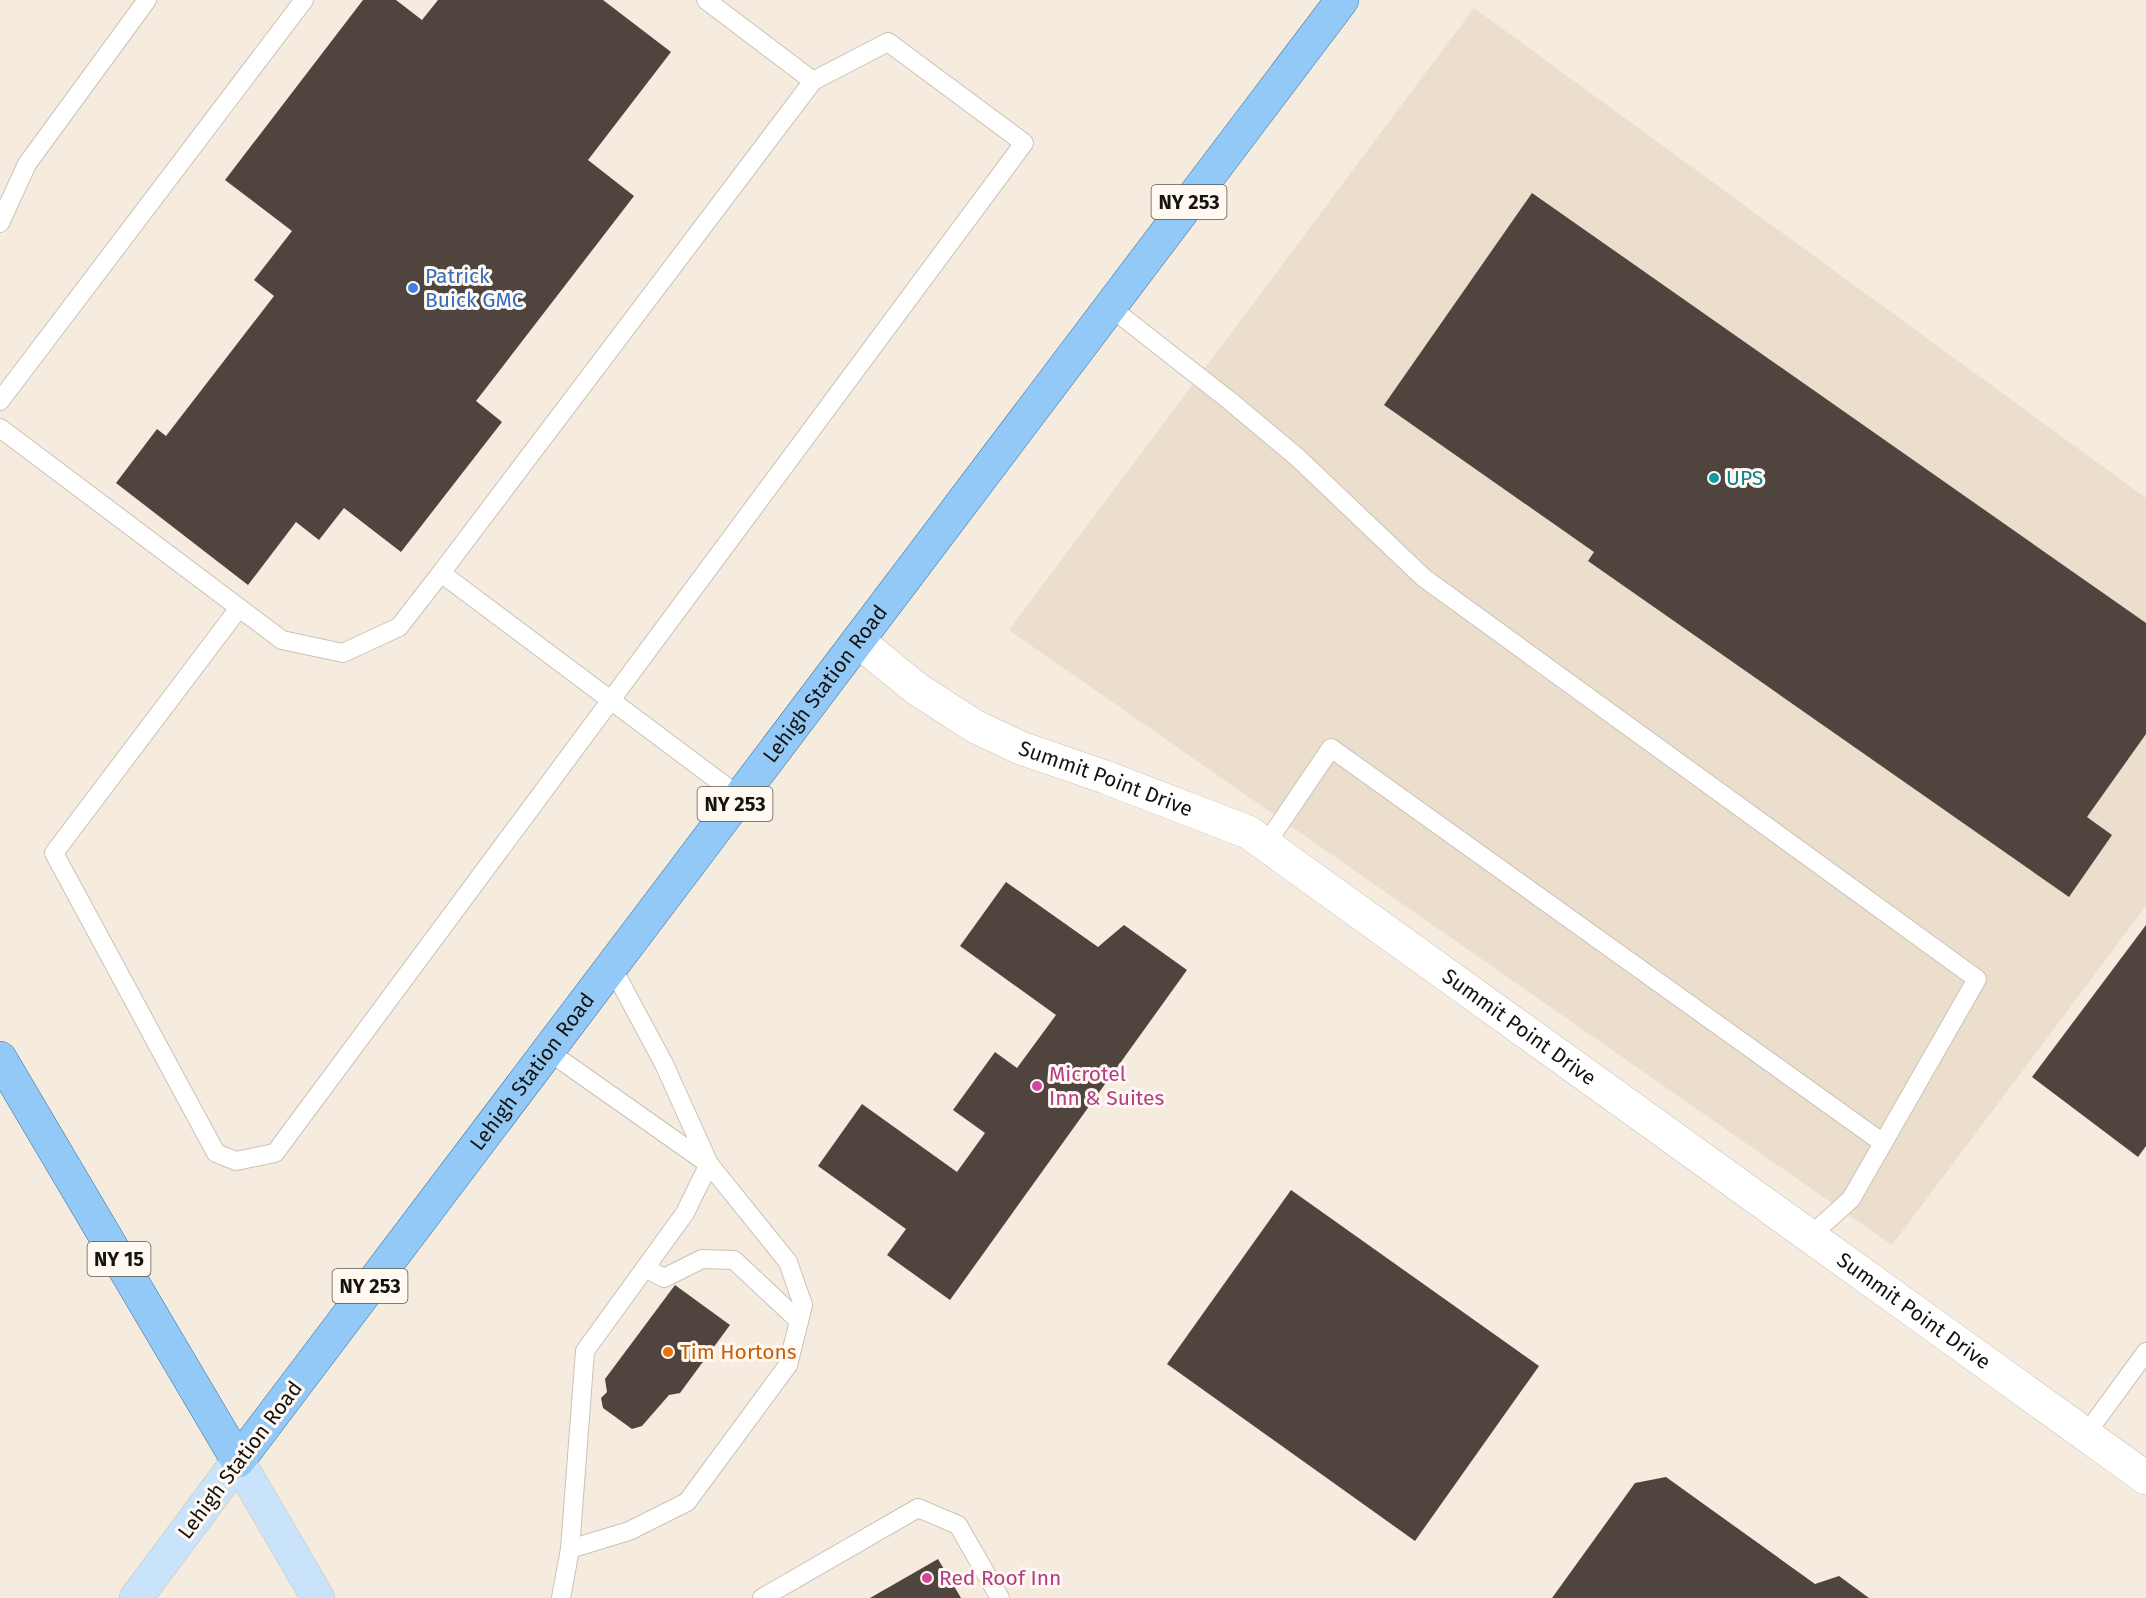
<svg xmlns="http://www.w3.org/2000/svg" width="2146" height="1598" font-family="'Fira Sans',sans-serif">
	<rect width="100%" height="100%" fill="#f5ebdf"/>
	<!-- built -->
	<polygon fill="#ecdecc" points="1474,8 2146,498 2146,906 1892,1245 1009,630"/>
	<!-- building -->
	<g fill="#50443f">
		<polygon points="363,0 396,0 422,20 438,0 603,0 671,52 588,160 634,196 476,401 502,422 401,552 344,508 319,540 296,522 248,585 116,483 157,429 166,436 274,296 254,280 292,231 225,180"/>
		<polygon points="1532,193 2146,623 2146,734 2087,817 2112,835 2069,897 1588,561 1594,552 1384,405"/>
		<polygon points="1006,882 1098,947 1124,925 1187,970 950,1300 887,1255 906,1229 818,1166 862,1104 957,1172 985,1133 953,1110 995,1052 1017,1068 1056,1015 960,946"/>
		<polygon points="2146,925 2146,1146 2138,1157 2032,1077"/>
		<polygon points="1291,1190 1539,1366 1415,1541 1167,1364"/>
		<polygon points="675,1285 730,1325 680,1393 669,1395 642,1426 632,1429 603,1408 601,1398 607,1392 605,1379"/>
		<polygon points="1666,1477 1815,1584 1839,1576 1869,1598 1552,1598 1635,1483"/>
		<polygon points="938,1559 961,1598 870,1598"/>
	</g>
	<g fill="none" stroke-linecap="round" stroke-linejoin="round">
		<defs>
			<g id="lane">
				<polyline points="0,223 27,164 147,0"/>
				<polyline points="1110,307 1230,401 1298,458 1424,578 1977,979 1851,1199 1809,1237"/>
				<polyline points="0,401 304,0"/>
				<polyline points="0,428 282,640 343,653 399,627 441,573 740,797"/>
				<polyline points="441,573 813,81 706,0"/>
				<polyline points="239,608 54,853 216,1153 236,1161 275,1153 1024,143 888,42 813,81"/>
				<polyline points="1266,844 1331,748 1883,1143"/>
				<polyline points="548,1051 707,1163"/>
				<polyline points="645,1268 664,1278 702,1259 734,1260 799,1321"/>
				<polyline points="2086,1434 2146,1352"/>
				<polyline points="570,1549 585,1351 685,1213 709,1164"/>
				<polyline points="561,1598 570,1549 629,1531 687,1502 788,1365 803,1305 788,1262 709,1164 664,1064 612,967"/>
				<polyline points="762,1598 918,1508 958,1525 1000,1598"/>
			</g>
			<g id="street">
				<path id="s1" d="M858 641 917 689 976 727 1021 748 1105 777 1248 832 2146 1478"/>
			</g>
			<polyline id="secondary" points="136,1598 238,1461 318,1598"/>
			<g id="primary">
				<path id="s2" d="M0 1058 238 1461 1342 0"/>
			</g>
		</defs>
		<!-- lane casing -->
		<use href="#lane" stroke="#cbc2b6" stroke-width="20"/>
		<!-- street casing -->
		<use href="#street" stroke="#cbc2b6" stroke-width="34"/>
		<!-- secondary casing -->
		<use href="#secondary" stroke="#cbc2b6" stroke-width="34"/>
		<!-- primary casing -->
		<use href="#primary" stroke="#3872a1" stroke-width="34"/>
		<!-- lane -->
		<use href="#lane" stroke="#fff" stroke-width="18"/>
		<!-- street -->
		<use href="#street" stroke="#fff" stroke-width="33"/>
		<!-- secondary -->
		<use href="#secondary" stroke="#c9e4fa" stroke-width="33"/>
		<!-- primary -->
		<use href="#primary" stroke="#93c9f6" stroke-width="33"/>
	</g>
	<!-- markers -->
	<circle fill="#3f7fe0" stroke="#fff9f2" stroke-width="2" cx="413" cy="288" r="6"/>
	<circle fill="#0f9aa8" stroke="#fff9f2" stroke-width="2" cx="1714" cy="478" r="6"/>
	<g fill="#d1479c" stroke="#fff9f2" stroke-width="2">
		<circle cx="1037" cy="1086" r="6"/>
		<circle cx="927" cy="1578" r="6"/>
	</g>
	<circle fill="#e8710a" stroke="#fff9f2" stroke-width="2" cx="668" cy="1352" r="6"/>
	<g text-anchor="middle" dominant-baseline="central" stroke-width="6" stroke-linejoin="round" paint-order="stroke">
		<!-- shield labels -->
		<g fill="#fff9f2" stroke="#5c5853" stroke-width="1.5">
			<rect x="1151.5" y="185" width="75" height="34" rx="4.5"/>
			<rect x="697.5" y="787" width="75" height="34" rx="4.5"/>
			<rect x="87.5" y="1242" width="63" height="34" rx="4.5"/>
			<rect x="332.5" y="1269" width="75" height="34" rx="4.5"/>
		</g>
		<g font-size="20" font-weight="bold" fill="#16130f">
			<text x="1189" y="202">NY 253</text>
			<text x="735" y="804">NY 253</text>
			<text x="119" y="1259">NY 15</text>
			<text x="370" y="1286">NY 253</text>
		</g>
		<!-- shop labels -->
		<g font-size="21" fill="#366cbe" stroke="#fff9f2" text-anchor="start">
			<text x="425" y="276">Patrick<tspan x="425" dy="24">Buick GMC</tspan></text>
		</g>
		<!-- culture labels -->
		<g font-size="21" fill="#0d838f" stroke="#fff9f2" text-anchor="start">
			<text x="1726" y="478">UPS</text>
		</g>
		<!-- street labels -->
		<g font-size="21" fill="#16130f" stroke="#fff9f2">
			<text stroke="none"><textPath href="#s2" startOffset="1442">Lehigh Station Road</textPath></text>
			<text stroke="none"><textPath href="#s1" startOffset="286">Summit Point Drive</textPath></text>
			<text stroke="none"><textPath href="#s1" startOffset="772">Summit Point Drive</textPath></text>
			<text stroke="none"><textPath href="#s2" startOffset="956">Lehigh Station Road</textPath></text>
			<text stroke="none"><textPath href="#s1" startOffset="1258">Summit Point Drive</textPath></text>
			<text transform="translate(240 1460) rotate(-53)">Lehigh Station Road</text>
		</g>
		<!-- hotel labels -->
		<g font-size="21" fill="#b23c85" stroke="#fff9f2" text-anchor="start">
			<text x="1049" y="1074">Microtel<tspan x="1049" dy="24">Inn &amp; Suites</tspan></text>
			<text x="939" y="1578">Red Roof Inn</text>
		</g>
		<!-- food labels -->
		<g font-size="21" fill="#c56008" stroke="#fff9f2" text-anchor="start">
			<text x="680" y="1352">Tim Hortons</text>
		</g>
	</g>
</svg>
